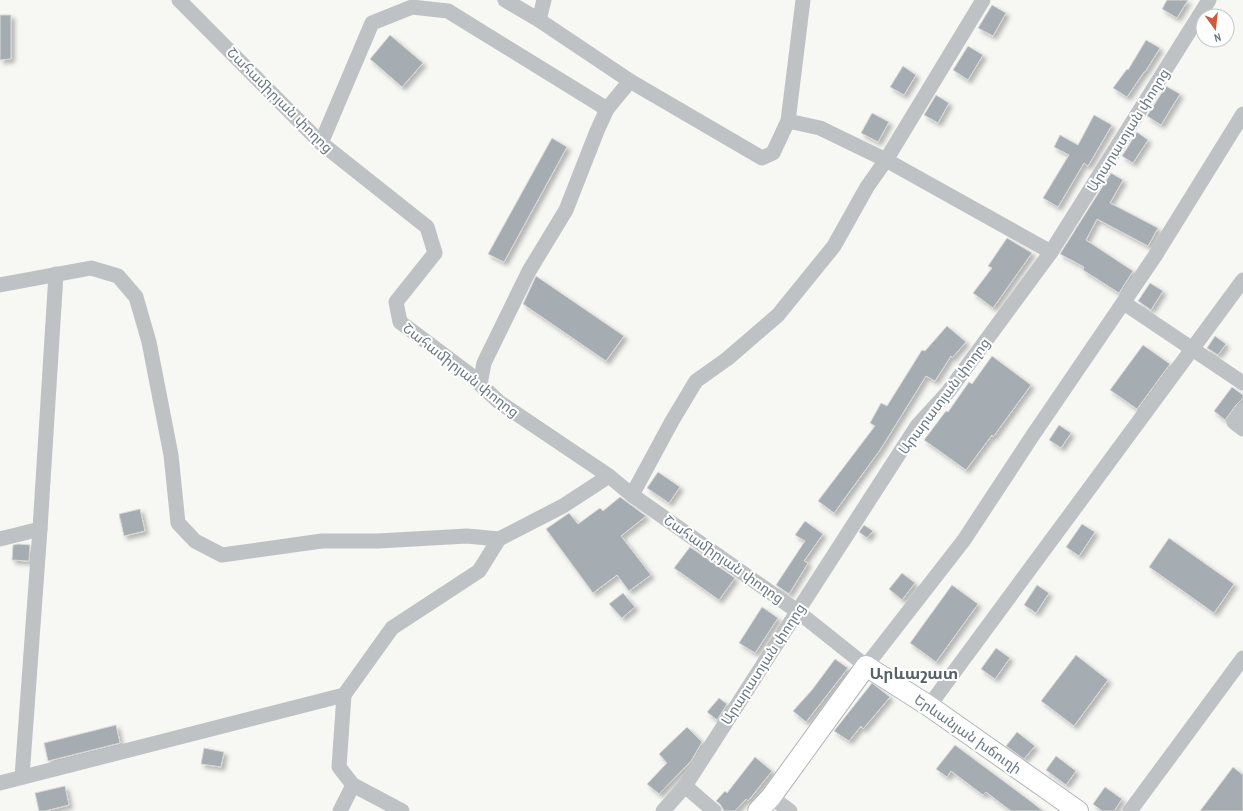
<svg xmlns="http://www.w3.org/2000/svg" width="1243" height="811" font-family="'Archivo Narrow','Noto Sans Armenian',sans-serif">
	<defs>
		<filter id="shadow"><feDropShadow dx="3.5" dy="3.5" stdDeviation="2" flood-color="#0004"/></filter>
	</defs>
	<rect width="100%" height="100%" fill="#f7f7f4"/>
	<!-- building -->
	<g fill="#a6adb2" stroke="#d8d8d7" filter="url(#shadow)">
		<polygon points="1167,0 1188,0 1177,18 1162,9"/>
		<polygon points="992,5 1006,13 993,36 978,28"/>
		<polygon points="0,15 11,15 11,59 0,60"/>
		<polygon points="390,35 423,63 402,87 370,59"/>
		<polygon points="1146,40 1160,48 1145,72 1144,72 1127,97 1113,88 1127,69 1128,70"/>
		<polygon points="968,46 983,55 968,80 953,70"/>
		<polygon points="903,66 916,75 904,95 890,87"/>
		<polygon points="1166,86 1180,94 1161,125 1147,116"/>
		<polygon points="936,95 949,103 938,123 924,115"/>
		<polygon points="872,113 889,122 878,142 861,133"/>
		<polygon points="1094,115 1112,125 1088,166 1084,163 1058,207 1043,198 1069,155 1054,147 1060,135 1078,145"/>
		<polygon points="1137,132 1148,140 1133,163 1122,156"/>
		<polygon points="552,138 567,147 504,262 488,254"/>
		<polygon points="1111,173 1123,180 1110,203 1158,228 1148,246 1097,219 1086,240 1133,271 1119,293 1083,270 1084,267 1060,254"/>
		<polygon points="1007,238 1032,253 993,308 973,293 992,268 988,266"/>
		<polygon points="536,276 624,336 606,361 523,304"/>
		<polygon points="1150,283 1163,291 1151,310 1138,301"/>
		<polygon points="947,326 966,342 952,358 951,356 935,381 926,376 880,450 834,513 818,501 875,426 870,423 881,403 887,406 922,350 925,351"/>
		<polygon points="1215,336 1226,344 1218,355 1207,348"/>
		<polygon points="1143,345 1170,364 1137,409 1110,390"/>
		<polygon points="992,356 1031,385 993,437 992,435 966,470 924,440 946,411 948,412 969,382 972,384"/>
		<polygon points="1232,387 1243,395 1243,398 1236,405 1225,420 1214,411"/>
		<polygon points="1059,425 1071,433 1061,448 1049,440"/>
		<polygon points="658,472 680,487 669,503 647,488"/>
		<polygon points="620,497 646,516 621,536 651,575 629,591 617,575 593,593 546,529 569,513 578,524 600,508 603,511"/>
		<polygon points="140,509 145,531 124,536 119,514"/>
		<polygon points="805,521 823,534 804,561 808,563 789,594 776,585 805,541 795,535"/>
		<polygon points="1082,524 1095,532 1079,556 1066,547"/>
		<polygon points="864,525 873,531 867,538 859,532"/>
		<polygon points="1169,538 1234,584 1214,613 1149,567"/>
		<polygon points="18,544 30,545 29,561 12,560 13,545"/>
		<polygon points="690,547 735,578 719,600 674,568"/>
		<polygon points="902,573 915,583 902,600 889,589"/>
		<polygon points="952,585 978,604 936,662 910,643"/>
		<polygon points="1037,585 1049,593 1036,613 1024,605"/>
		<polygon points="623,593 635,607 622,618 609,604"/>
		<polygon points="762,607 778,618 755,653 739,643"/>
		<polygon points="996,648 1010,658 995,679 981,669"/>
		<polygon points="1076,655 1108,680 1074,726 1041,701"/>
		<polygon points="835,659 848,668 806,722 793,711 812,690"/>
		<polygon points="872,683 890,697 863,729 861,726 849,741 834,731"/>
		<polygon points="719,698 727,704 717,720 707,712"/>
		<polygon points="116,725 120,743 48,761 44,743"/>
		<polygon points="687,727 702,742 691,761 659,794 647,784 667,763 659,754"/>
		<polygon points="1017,732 1035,746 1024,759 1006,746"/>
		<polygon points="955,745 1029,800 1043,811 1011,811 986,792 983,795 951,771 947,777 936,769"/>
		<polygon points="204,748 224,752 221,767 201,764"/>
		<polygon points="1056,756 1076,771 1066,785 1046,770"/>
		<polygon points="755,757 772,771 748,801 746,799 735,811 724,811 720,804 716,801 725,791 727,793"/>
		<polygon points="1233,767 1243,775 1243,811 1200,811"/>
		<polygon points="65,786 69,805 45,811 39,811 35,793"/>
		<polygon points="1105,787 1122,799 1114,811 1102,811 1093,804"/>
	</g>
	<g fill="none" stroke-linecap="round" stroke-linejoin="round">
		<defs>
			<polyline id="major" points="758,811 771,797 866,666 929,706 1078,811"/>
		</defs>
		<!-- major casing -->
		<use href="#major" stroke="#b2b6b9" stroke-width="22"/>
		<!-- minor -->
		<g stroke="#bec2c5" stroke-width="15">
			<polyline points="179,0 321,143 427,227 435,253 396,302 400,322 468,373 499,402 609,476 632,495 797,611 866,666 964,540 1031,438 1155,256 1243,114"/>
			<polyline points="505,0 539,20 630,81"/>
			<polyline points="539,20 544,0"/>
			<polyline points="788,121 820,128 886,160 1051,252"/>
			<polyline points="321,143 372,23 412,7 448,11 607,109 630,81 762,158 773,153 788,121 803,0"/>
			<polyline points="0,285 91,268 118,276 136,297 149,342 171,455 178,523 195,541 222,555 322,541 378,541 467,536 499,539"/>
			<polyline points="1124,303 1243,383"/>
			<polyline points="480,384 484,363 529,271 566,210 597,131 607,109"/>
			<polyline points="1243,410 1234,422 1243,429"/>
			<polyline points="632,495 672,421 696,381 727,359 778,315 834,246 867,187 886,160 983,0"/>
			<polyline points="0,539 40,529"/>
			<polyline points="929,706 1243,280"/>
			<polyline points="22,777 40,529 56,274"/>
			<polyline points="0,783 344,695"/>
			<polyline points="685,786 714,811"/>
			<polyline points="771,797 790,811"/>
			<polyline points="340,811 353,785"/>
			<polyline points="402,811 353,785 339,767 344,695 392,628 479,571 499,539 563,506 609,476"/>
			<polyline points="663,811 685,786 917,426 948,392 1051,252 1209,0"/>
			<polyline points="1130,811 1243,658"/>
		</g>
		<!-- major -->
		<use href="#major" stroke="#fff" stroke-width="20"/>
	</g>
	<g text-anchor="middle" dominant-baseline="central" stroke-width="4" stroke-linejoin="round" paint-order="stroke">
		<!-- street labels -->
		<g font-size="14" fill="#697882" stroke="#fff">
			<text transform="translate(280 100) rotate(45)">Շահամիրյան փողոց</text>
			<text transform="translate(1128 130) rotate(-58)">Արարատյան փողոց</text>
			<text transform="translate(461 370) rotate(38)">Շահամիրյան փողոց</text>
			<text transform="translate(944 396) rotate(-53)">Արարատյան փողոց</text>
			<text transform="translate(724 559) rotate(35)">Շահամիրյան փողոց</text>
			<text transform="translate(763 664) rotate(-57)">Արարատյան փողոց</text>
			<text transform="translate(968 734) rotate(35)">Երևանյան խճուղի</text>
		</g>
		<!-- quarter labels -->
		<g font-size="16" font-weight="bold" fill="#566168" stroke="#fff">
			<text x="914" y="673">Արևաշատ</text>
		</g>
	</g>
	<!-- north arrow -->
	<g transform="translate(1215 28) rotate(165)"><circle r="19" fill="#ffffff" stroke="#c3c9cd"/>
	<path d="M0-3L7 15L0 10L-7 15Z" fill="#cf593b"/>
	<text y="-6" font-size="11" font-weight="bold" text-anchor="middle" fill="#697882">N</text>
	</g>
</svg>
